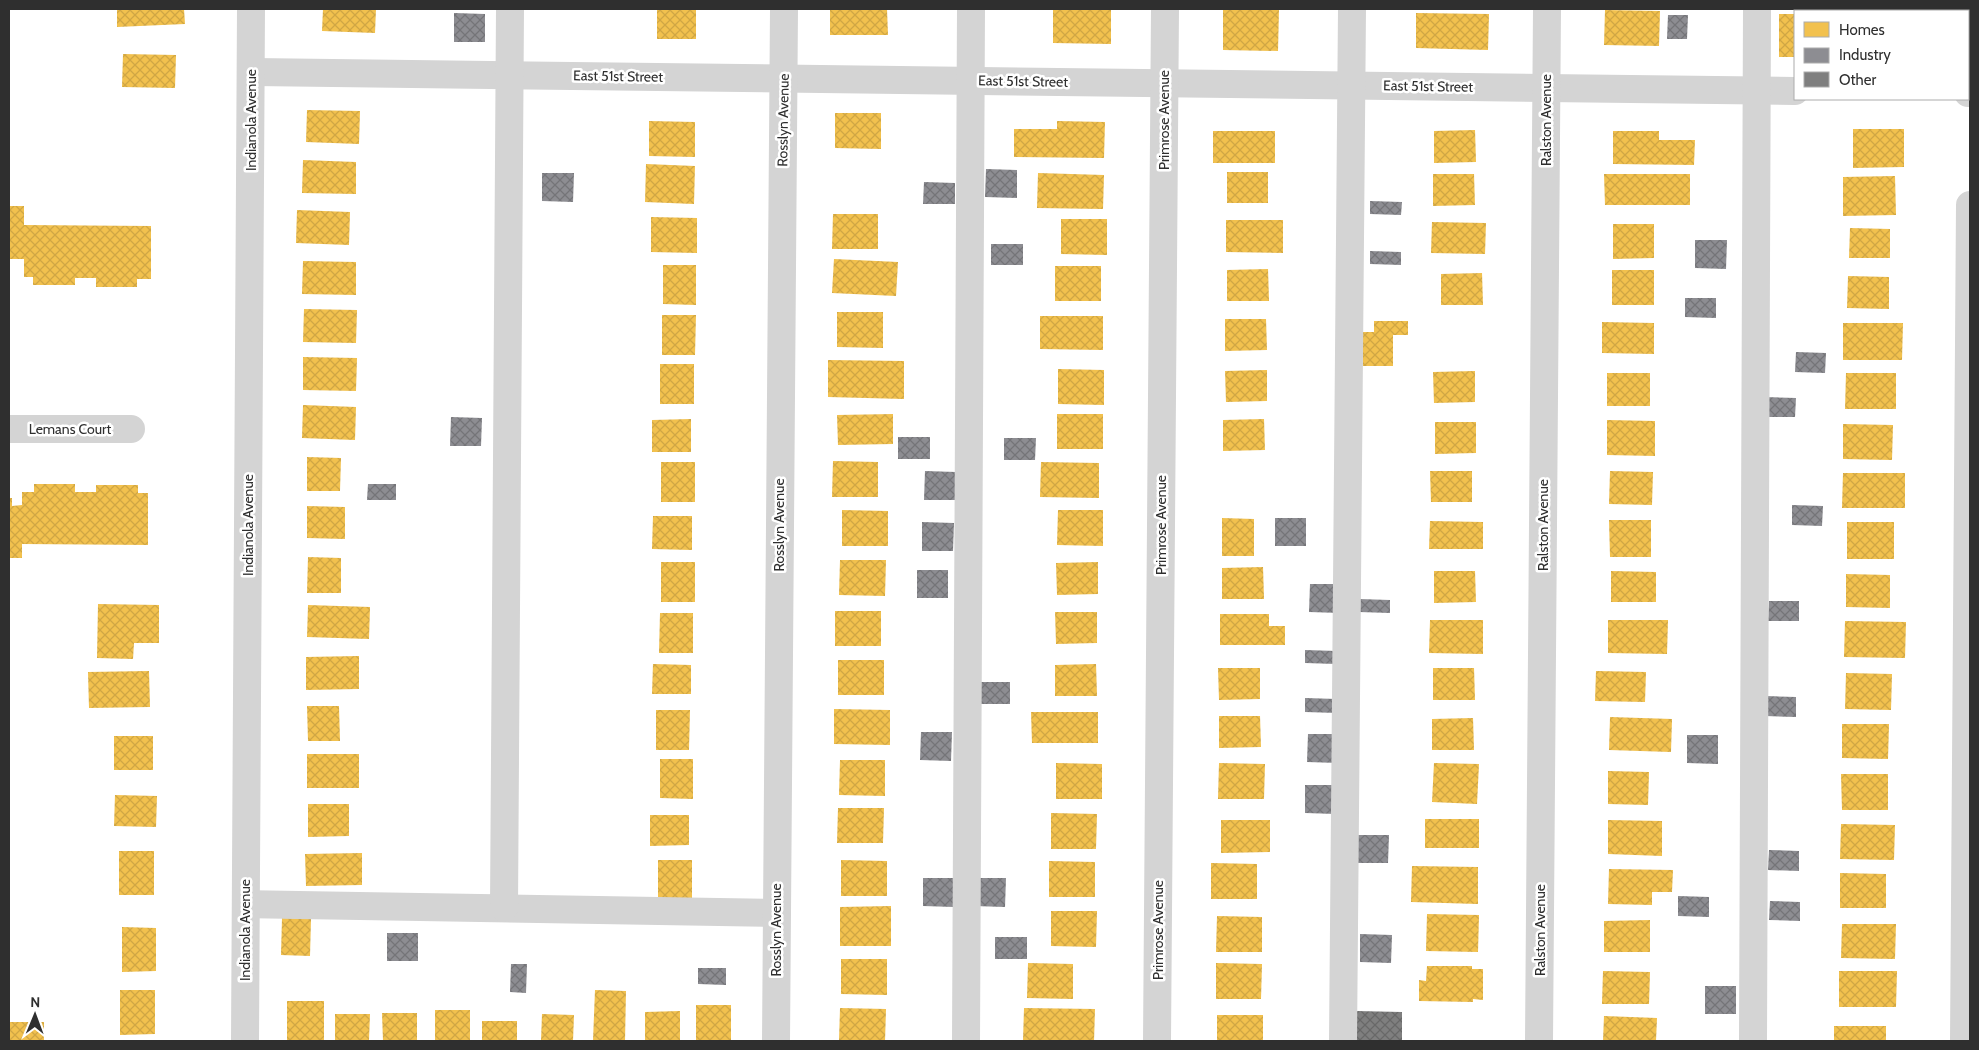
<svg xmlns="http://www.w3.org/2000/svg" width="1979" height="1050" font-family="Cabin,sans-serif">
	<defs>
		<pattern id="homes-cross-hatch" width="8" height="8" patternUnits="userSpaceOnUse" patternTransform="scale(1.25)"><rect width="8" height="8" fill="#f2c14e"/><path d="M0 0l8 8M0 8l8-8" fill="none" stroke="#d0a644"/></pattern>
		<pattern id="industry-cross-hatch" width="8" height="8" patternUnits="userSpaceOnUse" patternTransform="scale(1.25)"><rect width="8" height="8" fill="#8d8d92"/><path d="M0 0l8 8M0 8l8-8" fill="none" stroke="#747478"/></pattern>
		<pattern id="building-cross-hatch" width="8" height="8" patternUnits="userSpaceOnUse" patternTransform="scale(1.25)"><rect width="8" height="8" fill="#7f7f7f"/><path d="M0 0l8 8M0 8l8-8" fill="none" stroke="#686868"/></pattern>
	</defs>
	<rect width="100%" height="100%" fill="#fff"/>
	<!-- homes -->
	<g fill="url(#homes-cross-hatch)">
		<polygon points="117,9 184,9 185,24 117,27"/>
		<polygon points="323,9 376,9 375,33 322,31"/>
		<rect x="657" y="9" width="39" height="30"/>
		<polygon points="830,9 887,9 888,35 830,35"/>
		<polygon points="1053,9 1111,9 1111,44 1053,43"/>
		<polygon points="1223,9 1279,9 1278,51 1223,50"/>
		<polygon points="1605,10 1660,11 1659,46 1604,45"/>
		<polygon points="1416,13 1489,14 1488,50 1416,48"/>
		<rect x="1779" y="14" width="16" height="43"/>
		<polygon points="123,54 176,55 175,88 122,87"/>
		<polygon points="307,110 360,111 359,144 306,142"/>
		<polygon points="835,113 881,113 881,149 835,148"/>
		<polygon points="649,121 695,122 695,157 649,156"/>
		<polygon points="1057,121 1105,122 1104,158 1014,157 1014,129 1057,129"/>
		<polygon points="1853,129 1904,129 1904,167 1853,168"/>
		<polygon points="1475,130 1476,162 1434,163 1434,131"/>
		<rect x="1213" y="131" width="62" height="32"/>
		<polygon points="1613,131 1659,131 1659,140 1695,140 1694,165 1613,164"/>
		<polygon points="303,160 356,162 356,194 302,193"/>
		<polygon points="646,164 695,166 694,204 645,202"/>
		<rect x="1227" y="172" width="41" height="31"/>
		<polygon points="1038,173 1104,175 1103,209 1037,208"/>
		<polygon points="1433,174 1474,174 1475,205 1433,206"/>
		<polygon points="1604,174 1690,174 1690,205 1605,205"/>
		<polygon points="1895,176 1896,215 1843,216 1843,177"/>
		<polygon points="9,206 24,206 24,225 151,226 151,279 137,279 137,287 96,287 96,278 75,278 75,285 33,285 33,277 24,277 24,259 9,259"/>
		<polygon points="297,210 350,212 349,245 296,243"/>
		<polygon points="833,214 878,214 878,249 832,249"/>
		<polygon points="651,217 697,218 697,253 651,252"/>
		<polygon points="1061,219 1107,219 1107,255 1061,254"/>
		<polygon points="1226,220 1283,220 1283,253 1226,252"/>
		<polygon points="1432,222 1486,223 1485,254 1431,253"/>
		<polygon points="1613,224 1654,224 1654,258 1613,259"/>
		<polygon points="1850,228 1890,229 1890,258 1849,258"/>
		<polygon points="834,259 898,262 896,296 832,293"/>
		<polygon points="303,261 356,262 356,295 302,294"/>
		<polygon points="663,265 696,265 696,305 663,304"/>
		<rect x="1055" y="266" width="46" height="35"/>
		<polygon points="1268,269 1269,301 1227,301 1227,270"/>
		<rect x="1612" y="270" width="42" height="35"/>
		<polygon points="1482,273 1483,305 1441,305 1441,274"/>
		<polygon points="1848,276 1889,277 1889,309 1847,308"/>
		<polygon points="304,309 357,310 356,343 303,342"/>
		<polygon points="837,312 883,312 883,348 837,347"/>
		<polygon points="662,315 696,315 695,355 662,355"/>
		<polygon points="1040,316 1103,316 1103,350 1040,349"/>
		<polygon points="1225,319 1266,319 1267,350 1225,351"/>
		<polygon points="1374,321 1408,321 1408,335 1393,335 1393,366 1363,366 1363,332 1374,332"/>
		<polygon points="1602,322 1654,323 1654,354 1602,353"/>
		<polygon points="1843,323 1903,323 1902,360 1843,360"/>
		<polygon points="303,357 357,358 356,391 303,390"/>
		<polygon points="828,360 904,361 904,399 828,397"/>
		<rect x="660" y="364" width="34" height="40"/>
		<polygon points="1058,369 1104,370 1104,405 1058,404"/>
		<polygon points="1267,370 1267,401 1226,402 1225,371"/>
		<polygon points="1475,371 1475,402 1434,403 1433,372"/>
		<rect x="1607" y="373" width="43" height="33"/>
		<polygon points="1846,373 1896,373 1896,409 1845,409"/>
		<polygon points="303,405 356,407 355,440 302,438"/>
		<polygon points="893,414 893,444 838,445 837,415"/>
		<rect x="1057" y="414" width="46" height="35"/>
		<polygon points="691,419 691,452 652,452 652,420"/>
		<polygon points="1264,419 1265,450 1223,451 1223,420"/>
		<polygon points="1607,420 1655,421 1655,456 1607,455"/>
		<polygon points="1435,422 1476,422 1476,453 1435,454"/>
		<polygon points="1843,424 1893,425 1892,460 1843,459"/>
		<polygon points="307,457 341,458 340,491 307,491"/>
		<polygon points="833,461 878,462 878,497 832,497"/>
		<rect x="661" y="462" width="34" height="40"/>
		<polygon points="1041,462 1099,463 1099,498 1040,497"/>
		<polygon points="1430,471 1472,471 1472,502 1431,502"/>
		<polygon points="1610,471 1653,472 1652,505 1609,504"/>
		<polygon points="1843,473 1905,473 1905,508 1842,508"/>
		<polygon points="34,484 75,484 75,492 96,492 96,485 138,485 138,493 148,493 148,545 22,544 22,558 9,558 9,498 12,498 12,506 22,505 22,492 34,492"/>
		<polygon points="307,506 345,507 345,539 307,538"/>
		<polygon points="842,510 888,511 888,546 842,546"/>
		<polygon points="1058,510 1103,510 1103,546 1057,545"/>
		<polygon points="653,516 692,516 692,550 652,549"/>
		<polygon points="1222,518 1254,519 1254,556 1222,556"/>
		<polygon points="1609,520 1651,520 1651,557 1610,557"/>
		<polygon points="1430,521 1483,522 1483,549 1429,549"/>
		<rect x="1847" y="522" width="47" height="37"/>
		<polygon points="308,557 341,558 341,593 307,593"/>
		<polygon points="840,560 886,560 885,596 839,595"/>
		<rect x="661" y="562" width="34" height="40"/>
		<polygon points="1098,562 1098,594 1057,595 1056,563"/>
		<polygon points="1263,567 1264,599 1222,599 1222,568"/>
		<polygon points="1434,571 1475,571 1476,602 1434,603"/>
		<polygon points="1611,571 1656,572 1656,602 1611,602"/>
		<polygon points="1846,574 1890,575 1890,608 1846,607"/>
		<polygon points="98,604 159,605 159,643 134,643 133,659 97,658"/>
		<polygon points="308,605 370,607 369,639 307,637"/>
		<rect x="835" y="611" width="46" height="35"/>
		<polygon points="1055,612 1097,612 1097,643 1056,644"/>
		<polygon points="660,613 693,613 693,653 659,653"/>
		<polygon points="1220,614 1269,614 1269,626 1285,626 1285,645 1220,645"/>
		<polygon points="1430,620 1483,620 1483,654 1429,653"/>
		<polygon points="1608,620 1668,620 1667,654 1608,653"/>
		<polygon points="1845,621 1906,622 1905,658 1844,657"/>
		<polygon points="359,656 359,689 306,690 306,657"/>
		<rect x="838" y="660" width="46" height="35"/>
		<polygon points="653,664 691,665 691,694 652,694"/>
		<polygon points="1096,664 1097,696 1055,696 1055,665"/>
		<polygon points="1218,668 1260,668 1260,699 1219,700"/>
		<polygon points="1433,668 1474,668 1475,700 1433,700"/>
		<polygon points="149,671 150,707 89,708 88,672"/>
		<polygon points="1596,671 1646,672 1645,702 1595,701"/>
		<polygon points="1846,673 1892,674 1891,710 1845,709"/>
		<polygon points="307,706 339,706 340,741 308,741"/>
		<polygon points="834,709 890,710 890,745 834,744"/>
		<polygon points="656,710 690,710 689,750 656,750"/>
		<polygon points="1031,712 1098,712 1098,743 1032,743"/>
		<polygon points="1219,716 1260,716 1261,747 1219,748"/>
		<polygon points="1610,717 1672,719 1671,752 1609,750"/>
		<polygon points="1473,718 1474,750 1432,750 1432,719"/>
		<polygon points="1842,724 1889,724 1888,759 1842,758"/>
		<rect x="114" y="736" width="39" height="34"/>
		<rect x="307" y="754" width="52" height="34"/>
		<polygon points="660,759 693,759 693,799 660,798"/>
		<polygon points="840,760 885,760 885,796 839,795"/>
		<polygon points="1056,763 1102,764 1102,799 1056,799"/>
		<polygon points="1219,763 1265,764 1264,799 1218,799"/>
		<polygon points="1434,763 1479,764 1477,804 1432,802"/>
		<polygon points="1608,771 1649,772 1648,805 1608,804"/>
		<polygon points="1841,774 1888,774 1888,810 1842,810"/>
		<polygon points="115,795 157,796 156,827 114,826"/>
		<polygon points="308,804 349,804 349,836 308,837"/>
		<polygon points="838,808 884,808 883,843 837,843"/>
		<polygon points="1051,813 1097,814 1096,849 1051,849"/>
		<polygon points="650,815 689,815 689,845 650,846"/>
		<rect x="1425" y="819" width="54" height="29"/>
		<polygon points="1221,820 1270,820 1270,852 1221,853"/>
		<polygon points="1608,820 1662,821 1662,856 1608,854"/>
		<polygon points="1841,824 1895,825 1894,860 1840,859"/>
		<rect x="119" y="851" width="35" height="44"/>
		<polygon points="362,853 362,885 306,886 305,854"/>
		<rect x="658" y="860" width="34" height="39"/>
		<polygon points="841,860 887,861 887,896 841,896"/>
		<polygon points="1049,861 1095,862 1095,897 1049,897"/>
		<polygon points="1211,863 1257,864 1257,899 1211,899"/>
		<polygon points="1412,866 1478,867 1478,904 1411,902"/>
		<polygon points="1609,869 1673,870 1672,892 1652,892 1652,905 1608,904"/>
		<polygon points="1840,873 1886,874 1886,908 1840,908"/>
		<polygon points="891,906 891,946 840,946 840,907"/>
		<polygon points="1051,911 1097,911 1096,947 1051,946"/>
		<polygon points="1427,914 1479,915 1478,952 1426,951"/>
		<polygon points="1217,916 1262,917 1262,952 1216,952"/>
		<polygon points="282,918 311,919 310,956 281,955"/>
		<polygon points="1650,920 1650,952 1604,952 1604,921"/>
		<polygon points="1842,924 1896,924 1895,959 1841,958"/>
		<polygon points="122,927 156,928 156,971 122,972"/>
		<polygon points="841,959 887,959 887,995 841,994"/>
		<polygon points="1028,963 1073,964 1073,999 1027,998"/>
		<polygon points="1216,963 1262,964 1261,999 1216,999"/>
		<polygon points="1427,966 1472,966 1472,969 1483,969 1483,1000 1473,999 1473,1002 1419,1001 1419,980 1426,981"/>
		<polygon points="1603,971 1650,972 1649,1004 1602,1004"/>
		<polygon points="1839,971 1897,971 1896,1007 1839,1007"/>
		<polygon points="120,990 155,990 155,1034 120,1035"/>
		<polygon points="595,990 626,991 625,1041 593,1041"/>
		<rect x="287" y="1001" width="37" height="40"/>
		<rect x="696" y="1005" width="35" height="36"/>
		<polygon points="840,1008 886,1009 885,1041 839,1041"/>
		<polygon points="1024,1008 1095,1009 1094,1041 1023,1041"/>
		<rect x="435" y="1010" width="35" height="31"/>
		<polygon points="680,1011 680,1041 645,1041 645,1012"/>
		<polygon points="382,1013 417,1013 417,1041 383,1041"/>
		<polygon points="335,1014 370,1014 369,1041 335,1041"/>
		<polygon points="542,1014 574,1015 573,1041 541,1041"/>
		<rect x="1217" y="1015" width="46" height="26"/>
		<polygon points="1604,1016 1657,1018 1656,1041 1603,1041"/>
		<rect x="482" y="1021" width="35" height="20"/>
		<rect x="9" y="1022" width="35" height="19"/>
		<rect x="1834" y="1026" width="52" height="15"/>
	</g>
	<!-- industry -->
	<g fill="url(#industry-cross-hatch)">
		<polygon points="454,13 485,14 485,42 454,42"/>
		<polygon points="1668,15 1688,15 1687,39 1667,39"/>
		<polygon points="986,169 1017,170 1017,198 985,197"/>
		<polygon points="542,173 574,173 573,202 542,201"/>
		<polygon points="924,182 955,183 955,204 923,204"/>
		<polygon points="1370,201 1402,202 1401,215 1370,214"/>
		<polygon points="1695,240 1727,240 1726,269 1695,268"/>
		<rect x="991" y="244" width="32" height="21"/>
		<polygon points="1370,251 1401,252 1401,265 1370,264"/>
		<polygon points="1685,298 1716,298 1716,318 1685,317"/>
		<polygon points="1796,352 1826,353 1825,373 1795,372"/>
		<polygon points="1765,397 1796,398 1795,417 1765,417"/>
		<polygon points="451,417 482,418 481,446 450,446"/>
		<rect x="898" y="437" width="32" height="22"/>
		<polygon points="1004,438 1036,438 1035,460 1004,460"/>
		<polygon points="925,471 956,472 956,500 924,500"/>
		<polygon points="368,484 396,484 396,500 367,500"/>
		<polygon points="1792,505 1823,506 1822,526 1792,525"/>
		<rect x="1275" y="518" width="31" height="28"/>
		<polygon points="922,522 954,523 953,551 922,551"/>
		<rect x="917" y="570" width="31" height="28"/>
		<polygon points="1310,584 1341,584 1340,613 1309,612"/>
		<polygon points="1359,599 1390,600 1390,613 1359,612"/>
		<polygon points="1769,601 1799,601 1799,621 1768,621"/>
		<polygon points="1305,650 1337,651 1336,664 1305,663"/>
		<rect x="979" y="682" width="31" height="22"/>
		<polygon points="1766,696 1796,697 1796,717 1765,716"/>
		<polygon points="1305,698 1337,699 1337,713 1305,712"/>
		<polygon points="921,732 952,732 951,761 920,760"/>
		<polygon points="1308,734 1339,734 1338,763 1307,762"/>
		<polygon points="1687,735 1718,735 1718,764 1687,763"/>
		<polygon points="1305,785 1336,785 1336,814 1305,813"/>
		<polygon points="1358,835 1389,835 1388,863 1357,863"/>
		<polygon points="1769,850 1799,851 1799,871 1768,870"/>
		<polygon points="923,878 954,878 954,907 923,906"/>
		<polygon points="975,878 1006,878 1005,907 974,906"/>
		<polygon points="1678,896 1709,897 1709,917 1678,916"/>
		<polygon points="1770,901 1800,902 1800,921 1769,920"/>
		<rect x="387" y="933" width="31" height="28"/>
		<polygon points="1360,934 1392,935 1391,963 1360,962"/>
		<rect x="995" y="937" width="32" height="22"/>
		<polygon points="511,964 527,964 526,993 510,992"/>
		<polygon points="698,968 726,968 726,985 698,984"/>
		<rect x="1705" y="986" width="31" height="28"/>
	</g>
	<!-- building -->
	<polygon fill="url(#building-cross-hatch)" points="1356,1011 1402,1012 1402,1041 1356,1041"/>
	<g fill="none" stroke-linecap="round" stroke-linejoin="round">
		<!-- minor -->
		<g stroke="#d4d4d4" stroke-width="28">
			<polyline points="251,72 1795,91"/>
			<polyline points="1968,93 1970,93"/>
			<polyline points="9,429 131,429"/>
			<polyline points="246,904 777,913"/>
			<polyline points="504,908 510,9"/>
			<polyline points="245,1041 251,9"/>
			<polyline points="776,1041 784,9"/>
			<polyline points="966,1041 971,9"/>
			<polyline points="1157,1041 1165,9"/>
			<polyline points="1343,1041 1352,9"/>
			<polyline points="1539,1041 1547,9"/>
			<polyline points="1753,1041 1757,9"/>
			<polyline points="1964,1041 1970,205"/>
		</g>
	</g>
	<g text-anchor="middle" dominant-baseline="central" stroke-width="5" stroke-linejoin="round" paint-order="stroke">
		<!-- street labels -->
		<g font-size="14" fill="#2f2f2f" stroke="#fff">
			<text transform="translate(618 76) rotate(1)">East 51st Street</text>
			<text transform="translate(1023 81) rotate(1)">East 51st Street</text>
			<text transform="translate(1428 86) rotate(1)">East 51st Street</text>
			<text transform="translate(251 120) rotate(-90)">Indianola Avenue</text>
			<text transform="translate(783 120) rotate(-89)">Rosslyn Avenue</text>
			<text transform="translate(1164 120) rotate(-90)">Primrose Avenue</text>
			<text transform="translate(1546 120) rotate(-90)">Ralston Avenue</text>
			<text x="70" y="429">Lemans Court</text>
			<text transform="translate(248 525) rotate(-90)">Indianola Avenue</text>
			<text transform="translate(779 525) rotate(-90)">Rosslyn Avenue</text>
			<text transform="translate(1161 525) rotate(-90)">Primrose Avenue</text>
			<text transform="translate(1543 525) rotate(-90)">Ralston Avenue</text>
			<text transform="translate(245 930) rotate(-90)">Indianola Avenue</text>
			<text transform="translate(776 930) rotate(-90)">Rosslyn Avenue</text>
			<text transform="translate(1158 930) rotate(-90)">Primrose Avenue</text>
			<text transform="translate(1540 930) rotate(-90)">Ralston Avenue</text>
		</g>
	</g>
	<!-- border -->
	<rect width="1979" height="1050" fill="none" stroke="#2f2f2f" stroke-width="20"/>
	<!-- legend -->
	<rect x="1794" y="10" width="175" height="90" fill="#ffffff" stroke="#acacac"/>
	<rect x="1804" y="22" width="25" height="15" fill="#f2c14e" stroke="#acacac"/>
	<text x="1839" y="35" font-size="15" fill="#2f2f2f">Homes</text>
	<rect x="1804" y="48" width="25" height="15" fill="#8d8d92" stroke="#acacac"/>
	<text x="1839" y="60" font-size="15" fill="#2f2f2f">Industry</text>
	<rect x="1804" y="72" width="25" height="15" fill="#7f7f7f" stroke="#acacac"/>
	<text x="1839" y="85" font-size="15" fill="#2f2f2f">Other</text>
	<!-- north arrow -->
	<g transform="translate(35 1015) rotate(1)" stroke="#ffffff" stroke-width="4" paint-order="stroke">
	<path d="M0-4L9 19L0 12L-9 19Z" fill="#2f2f2f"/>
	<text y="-8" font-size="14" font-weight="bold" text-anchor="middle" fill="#2f2f2f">N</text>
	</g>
</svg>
